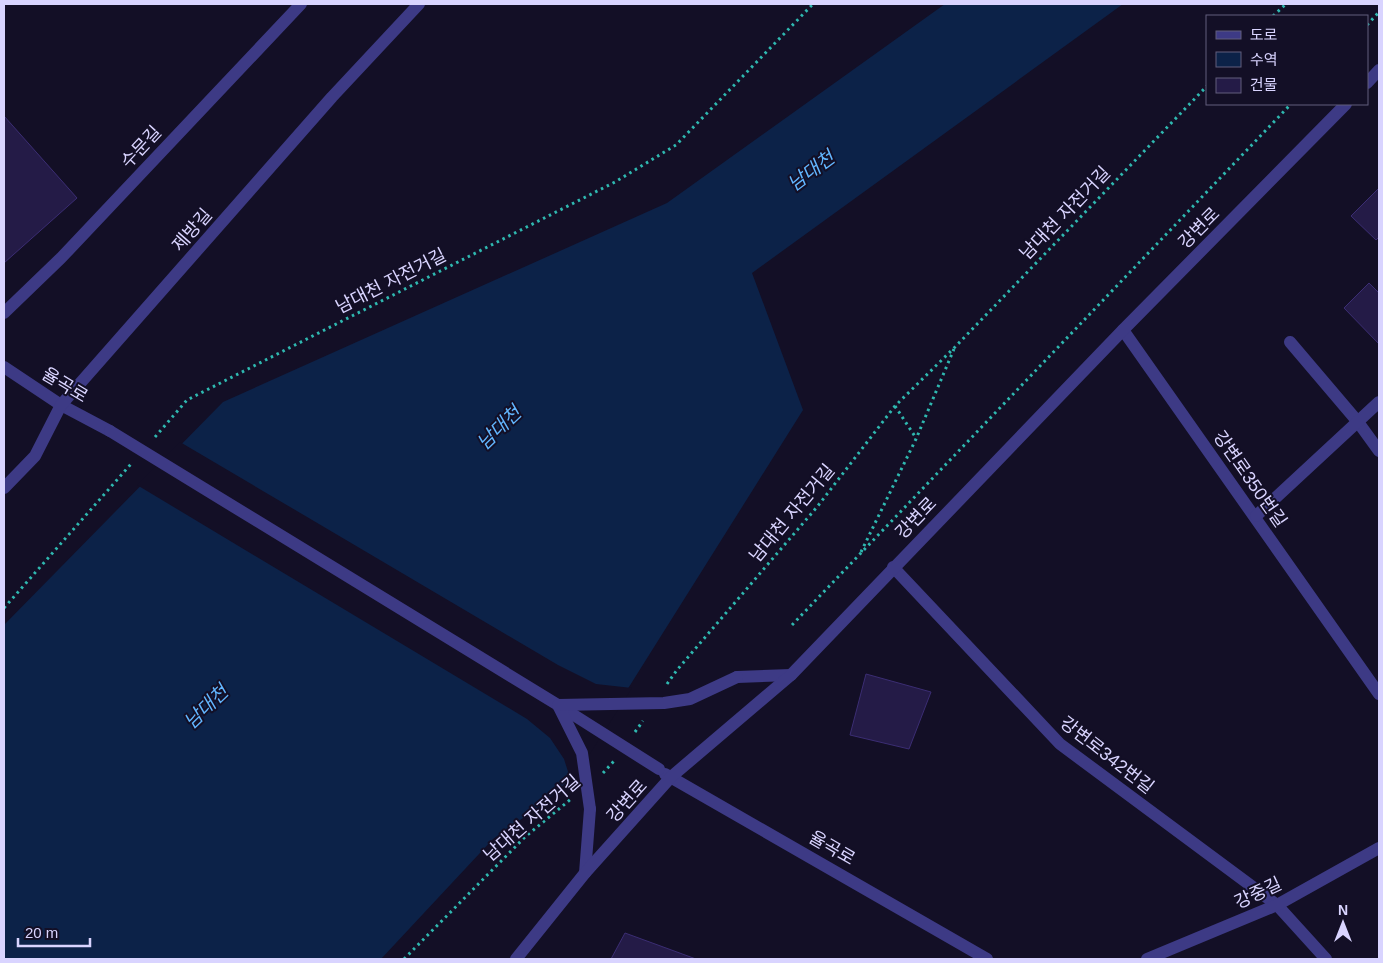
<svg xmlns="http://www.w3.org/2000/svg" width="1383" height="963" font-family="Helvetica,'Noto Sans KR',sans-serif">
	<rect width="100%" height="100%" fill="#130f26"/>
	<!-- water -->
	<polygon fill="#0c2248" points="945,4 1123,4 752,273 803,410 573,776 543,804 493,839 381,959 4,959 4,625 223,402 667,203"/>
	<!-- pier -->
	<polygon fill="#130f26" points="180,442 558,665 596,684 632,688 575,777 571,781 564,759 550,738 527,719 137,485"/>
	<!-- building -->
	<g fill="#241b47" stroke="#3b2d73">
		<polygon points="4,116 77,198 4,263"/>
		<polygon points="1379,188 1379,237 1376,240 1351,216"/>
		<polygon points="1369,283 1379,293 1379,344 1344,308"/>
		<polygon points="866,674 931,692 909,749 850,735"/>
		<polygon points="625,933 696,959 611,959"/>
	</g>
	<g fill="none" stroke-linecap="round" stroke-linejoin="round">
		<!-- path -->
		<g stroke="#2fb8b0" stroke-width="3" stroke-dasharray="2.5 4" stroke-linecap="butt">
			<polyline points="1273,16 1286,4"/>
			<polyline points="1367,25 1379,12"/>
			<polyline points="895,406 916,438"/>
			<polyline points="155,437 187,400 615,182 676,145 813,4"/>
			<polyline points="861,552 916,439 954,349"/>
			<polyline points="4,608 131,464"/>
			<polyline points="792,625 1291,104"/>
			<polyline points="667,684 677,670 817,507 895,406 955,347 1207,86"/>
			<polyline points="635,732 643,721"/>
			<polyline points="603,773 614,761"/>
			<polyline points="404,959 525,837 571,799"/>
		</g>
		<!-- minor -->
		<g stroke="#3d3a85" stroke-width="12">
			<polyline points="1367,83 1379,70"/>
			<polyline points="4,313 61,258 301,4"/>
			<polyline points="1123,330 1379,694"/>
			<polyline points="1290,342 1358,422 1379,451"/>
			<polyline points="4,367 61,405 110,431"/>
			<polyline points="4,488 35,456 61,405 332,97 419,4"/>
			<polyline points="1256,516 1379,402"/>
			<polyline points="893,567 1060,744 1277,905 1326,959"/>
			<polyline points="737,677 791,675"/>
			<polyline points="665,774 987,959"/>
			<polyline points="585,873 590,809"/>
			<polyline points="516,959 585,873 671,777 791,675 1123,330 1346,104"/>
			<polyline points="1147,959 1277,905 1379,848"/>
		</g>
		<!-- minor-bridge -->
		<g stroke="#3d3a85" stroke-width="12">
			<polyline points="110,431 558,705 659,769"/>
			<polyline points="590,809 582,753 558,705 664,703 690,699 737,677"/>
		</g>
	</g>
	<g text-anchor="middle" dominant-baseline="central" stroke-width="4" stroke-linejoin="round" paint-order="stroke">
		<!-- street labels -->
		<g font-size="18" fill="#d9d4ff" stroke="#130f26">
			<text transform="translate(141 147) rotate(-47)">수문길</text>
			<text transform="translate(1065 213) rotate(-46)">남대천 자전거길</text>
			<text transform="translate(1199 228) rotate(-45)">강변로</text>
			<text transform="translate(192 230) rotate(-49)">제방길</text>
			<text transform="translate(391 281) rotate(-27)">남대천 자전거길</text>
			<text transform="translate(65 385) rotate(31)">율곡로</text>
			<text transform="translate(1250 479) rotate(55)">강변로350번길</text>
			<text transform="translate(792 513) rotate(-50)">남대천 자전거길</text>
			<text transform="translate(916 518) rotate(-46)">강변로</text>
			<text transform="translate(1107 755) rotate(38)">강변로342번길</text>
			<text transform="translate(627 801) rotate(-48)">강변로</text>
			<text transform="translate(532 818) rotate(-41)">남대천 자전거길</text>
			<text transform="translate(832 848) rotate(30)">율곡로</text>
			<text transform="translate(1258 893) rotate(-25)">강중길</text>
		</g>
		<!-- water labels -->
		<g font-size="19" font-style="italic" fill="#62b6ff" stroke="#130f26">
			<text transform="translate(811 171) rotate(-37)">남대천</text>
			<text transform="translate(499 428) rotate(-44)">남대천</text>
			<text transform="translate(206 707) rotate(-44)">남대천</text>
		</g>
	</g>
	<!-- border -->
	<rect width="1383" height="963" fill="none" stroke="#d9d4ff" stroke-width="10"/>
	<!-- legend -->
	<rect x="1206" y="15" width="162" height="90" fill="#130f26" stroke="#625e7d"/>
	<rect x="1216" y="31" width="25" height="8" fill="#3d3a85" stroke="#625e7d"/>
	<text x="1250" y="40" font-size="15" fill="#d9d4ff">도로</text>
	<rect x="1216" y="52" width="25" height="15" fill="#0c2248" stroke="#625e7d"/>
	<text x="1250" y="65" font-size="15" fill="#d9d4ff">수역</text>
	<rect x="1216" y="78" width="25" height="15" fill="#241b47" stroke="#625e7d"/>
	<text x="1250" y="90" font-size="15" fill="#d9d4ff">건물</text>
	<!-- north arrow -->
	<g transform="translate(1343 923)" stroke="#130f26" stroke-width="4" paint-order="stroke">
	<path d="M0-4L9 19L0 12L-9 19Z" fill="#d9d4ff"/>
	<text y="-8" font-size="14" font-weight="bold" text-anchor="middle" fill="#d9d4ff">N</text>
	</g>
	<!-- scale -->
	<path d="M18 938v8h72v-8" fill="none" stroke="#d9d4ff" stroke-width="2.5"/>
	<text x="25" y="938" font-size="15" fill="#d9d4ff" stroke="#130f26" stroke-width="4" paint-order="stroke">20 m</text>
</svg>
